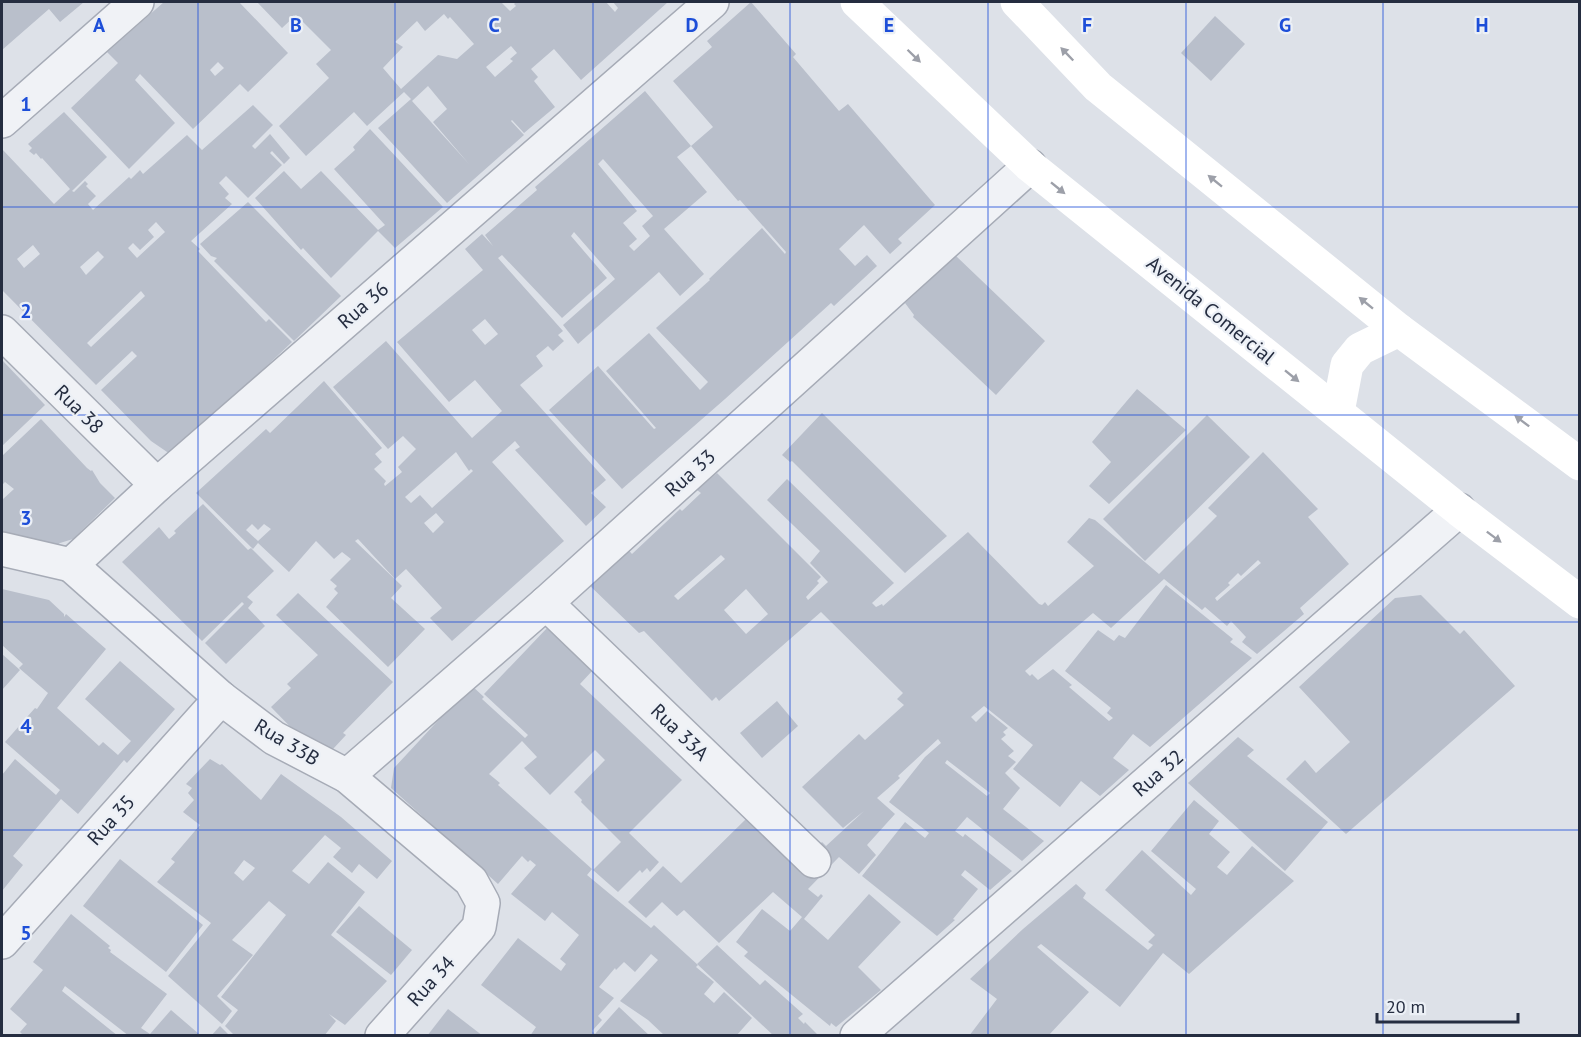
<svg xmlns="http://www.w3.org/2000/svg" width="1581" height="1037" font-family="'PT Sans',sans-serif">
	<rect width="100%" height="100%" fill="#dde1e8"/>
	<!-- building -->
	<g fill="#b9bfcb" fill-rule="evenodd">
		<polygon points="2,2 84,2 60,22 49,9 2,50"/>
		<path d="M164 2H239L288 53 248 92 240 84 193 129 140 74 135 80 175 123 129 169 71 108 118 63 107 52ZM218 62 224 68 215 76 210 70Z"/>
		<path d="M257 2H501L510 11 516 6 514 4 516 2H606L615 12 618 8 613 2H668L581 80 554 49 531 69 538 77 534 81 555 107 524 133 512 120 511 121 524 135 447 203 378 128 411 99 404 92 367 126 354 112 306 156 279 126 329 78 316 64 331 50 296 15 282 28ZM444 14 448 19 450 17 474 44 457 59 438 55 401 89 383 68 403 47 395 42 417 21 425 31ZM511 46 517 53 510 59 513 61 495 77 486 67ZM428 86 447 109 433 122 469 164 412 101Z"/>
		<polygon points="751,2 796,54 793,57 839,111 848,104 935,205 898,239 902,243 890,254 864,225 839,249 855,266 867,255 877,266 834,306 831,303 725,399 622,489 549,410 598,366 654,429 656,428 606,371 649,333 700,390 708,382 656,328 710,280 709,279 762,228 785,254 786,252 740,200 738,201 691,146 713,127 673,81 712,47 707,41"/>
		<polygon points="1215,16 1245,44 1211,81 1181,53"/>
		<path d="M645 91 691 146 677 157 707 192 664 229 704 274 680 296 659 272 578 344 563 325 615 279 574 232 571 236 607 278 562 318 502 255 498 258 563 331 558 335 564 341 553 351 548 346 536 356 543 366 520 385 606 480 591 493 606 507 586 526 515 450 520 447 515 441 492 462 564 541 452 641 430 618 442 608 406 569 395 579 358 539 355 541 402 586 391 598 425 629 388 667 326 607 338 593 334 589 337 586 330 580 351 559 342 552 334 559 316 541 289 572 258 543 253 549 196 493 266 429 270 433 324 381 382 448 375 454 382 462 374 469 386 481 384 484 385 486 402 472 398 467 416 449 403 436 388 449 333 387 386 341 472 438 502 411 475 380 449 402 397 342 483 270 465 249 482 234 493 246 485 235 537 190 535 187ZM603 159 653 216 642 226 650 236 634 251 629 246 637 239 623 223 637 211 598 164ZM485 319 498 334 485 345 472 330ZM456 452 469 471 471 469 473 471 432 508 420 495 411 503 405 497ZM436 513 444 522 433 533 424 523ZM252 524 258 530 264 524 271 529 258 541 246 530Z"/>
		<path d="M253 105 273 125 252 146 255 149 270 134 290 158 284 164 272 151 270 153 282 165 248 198 226 176 219 183 229 194 225 198 232 204 191 241 200 249 198 251 266 322 269 319 292 342 199 430 170 454 151 441 101 390 137 356 132 351 96 385 2 290V149L54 204 70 189 42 158 41 159 36 153 34 155 29 151 32 148 28 144 64 112 107 157 72 191 74 192 85 181 88 184 86 186 96 196 88 204 93 210 129 177 131 179 140 170 143 174 187 135 202 150ZM156 222 165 232 137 258 128 248 133 243 140 250 154 237 148 230ZM33 245 40 254 24 268 17 259ZM98 251 104 257 86 275 80 267ZM141 291 145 296 91 347 87 343Z"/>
		<polygon points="370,129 443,207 395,248 378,231 331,278 303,248 301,250 255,198 284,171 301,189 321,171 378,230 385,225 334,169 355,150 353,147"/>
		<polygon points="248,202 341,296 294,341 214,261 217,258 211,256 200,244"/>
		<polygon points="956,256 1045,341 996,395 913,317 914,315 905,303"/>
		<polygon points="2,360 45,405 2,446"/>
		<polygon points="1137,389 1186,430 1109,504 1089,486 1111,462 1092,442"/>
		<polygon points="822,413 947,536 905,573 792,461 790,462 782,455"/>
		<polygon points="1207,415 1250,457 1145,561 1103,519"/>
		<polygon points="41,419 87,468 91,471 92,470 100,483 115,498 73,539 60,543 50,550 2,544 2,500 14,489 5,482 2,485 2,456"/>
		<path d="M1263 452 1318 509 1308 517 1349 564 1300 608 1304 614 1257 654 1242 642 1246 637 1231 621 1227 626 1205 607 1202 610 1164 579 1111 628 1093 613 1025 671 1030 676 1032 674 1038 680 1053 669 1072 685 1069 687 1109 721 1113 718 1107 713 1111 708 1065 671 1098 630 1114 641 1119 635 1125 638 1166 585 1233 639 1230 642 1252 658 1150 747 1133 734 1113 758 1129 770 1100 796 1081 781 1060 807 1013 769 1033 745 984 706 971 717 976 722 987 711 1008 728 1003 732 1006 735 1001 739 1014 751 1008 756 1016 762 1005 773 1020 788 1003 809 1044 841 1022 861 967 817 955 831 963 837 965 834 1012 871 990 890 965 870 961 875 978 889 953 919 955 920 937 936 862 876 905 822 925 838 929 833 889 802 925 757 941 743 938 739 898 776 900 778 877 798 895 814 867 845 876 855 859 874 839 857 808 889 818 897 821 894 823 896 804 919 828 940 869 894 901 922 858 967 881 990 836 1027 831 1023 830 1026 744 956 748 952 736 942 762 909 790 931 802 917 773 892 719 943 684 910 677 916 662 902 646 918 628 902 663 866 681 883 749 816 799 865 822 842 826 846 864 811 843 828 802 787 859 734 865 740 904 705 897 699 903 693 821 612 719 701 716 697 712 701 644 631 639 633 586 582 624 545 632 554 680 509 682 511 701 493 697 490 717 473 821 577 817 581 819 583 806 597 808 600 828 582 810 563 820 551 767 500 787 479 894 583 872 603 876 607 882 604 883 606 968 532 1039 604 1042 605 1045 602 1048 606 1094 566 1067 542 1089 518 1095 520 1159 574 1217 516 1208 508ZM721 555 725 559 678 600 674 596ZM1258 560 1261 563 1217 601 1215 598 1230 585 1228 583 1238 573 1241 576ZM746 589 768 614 746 634 724 610ZM947 760 990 793 987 796 945 763Z"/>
		<polygon points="203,504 248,550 251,548 274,571 247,597 253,602 248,608 265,626 226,664 205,643 244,604 242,602 202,641 122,562 159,527 169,539 176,533 174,531"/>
		<polygon points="2,589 49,600 64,614 64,617 66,614 106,649 57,708 99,746 103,742 118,755 131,741 85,699 120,661 175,709 127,763 124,760 78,814 61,799 13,856 23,865 2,891 2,775 15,759 56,795 60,790 5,742 35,708 37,709 48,693 19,668 23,664 2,645"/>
		<polygon points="298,593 393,682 343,733 346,735 333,749 307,744 271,707 291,688 287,684 318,655 276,615"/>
		<polygon points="1421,595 1460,634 1464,630 1515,686 1346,834 1286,779 1305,760 1316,773 1350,742 1299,687 1395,598"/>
		<polygon points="548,627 593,670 580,684 682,780 629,833 659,862 650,872 647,868 642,873 640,870 618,892 593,870 621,842 581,802 582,800 574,792 605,760 595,750 550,795 524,768 537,757 522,741 489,774 500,783 498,785 592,869 587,875 651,928 654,925 698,965 696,967 714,982 704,994 714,1003 724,992 752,1018 736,1036 665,1036 648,1020 620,1001 658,960 651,954 635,972 624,962 616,970 615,968 599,987 614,998 598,1016 602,1020 592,1031 595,1034 619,1007 650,1036 530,1036 536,1027 481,985 518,938 561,971 566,964 560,959 579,935 552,912 545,921 511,894 536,865 530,860 528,862 522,856 498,884 391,788 394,768 471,685 484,697 482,699 525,738 528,735 484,694"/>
		<polygon points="2,654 20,670 2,690"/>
		<polygon points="777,701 798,726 762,758 740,733"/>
		<polygon points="1238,737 1254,750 1247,756 1328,822 1285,871 1188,783"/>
		<path d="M210 759 220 765 222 764 261 800 281 774 341 817 392 861 377 879 359 864 352 873 333 857 341 848 325 835 292 871 309 884 328 862 365 892 331 935 387 981 345 1025 329 1014 336 1021 324 1036H235L225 1026 238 1010 221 997 286 915 269 901 232 940 253 955 217 996 232 1011 222 1024 168 976 211 923 157 882 175 862 171 859 200 825 183 812 194 800 188 793 192 788 186 784ZM244 860 255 868 243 881 234 873Z"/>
		<polygon points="1194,800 1219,821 1209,834 1230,852 1217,867 1227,875 1252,846 1294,881 1189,974 1163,953 1120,1007 1041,944 1037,947 1089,992 1048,1036 969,1036 997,999 970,979 1023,929 1076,884 1086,893 1083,898 1148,950 1153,945 1148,942 1155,935 1105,890 1142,850 1191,895 1196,889 1151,851"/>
		<polygon points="120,859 203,925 166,972 83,906"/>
		<polygon points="359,906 412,950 391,975 336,932"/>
		<polygon points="71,914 110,946 108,948 111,950 110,952 167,994 141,1028 150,1034 171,1010 199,1034 198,1036 129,1036 65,986 62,991 118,1036 24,1036 20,1032 27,1024 10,1009 43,970 33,962"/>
		<polygon points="717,945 760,985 765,980 803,1014 798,1018 804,1024 805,1022 819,1036 774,1036 697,964"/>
		<polygon points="448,1009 483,1036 427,1036"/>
		<polygon points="220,1026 230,1036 211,1036"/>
	</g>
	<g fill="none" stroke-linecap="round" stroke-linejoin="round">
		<defs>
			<g id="street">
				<polyline points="2,121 137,2"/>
				<polyline points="2,332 157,485"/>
				<polyline points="2,549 71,565 157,485 712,2"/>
				<polyline points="71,565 221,698 274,738 347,776 471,881 483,903 479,927 382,1036"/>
				<polyline points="546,603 814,861"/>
				<polyline points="347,776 546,603 1030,166"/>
				<polyline points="2,942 221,698"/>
				<polyline points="857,1036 1459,510"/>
			</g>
		</defs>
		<!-- street casing -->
		<use href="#street" stroke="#a6abb6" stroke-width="36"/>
		<!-- street -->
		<use href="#street" stroke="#f0f2f6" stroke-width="33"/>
		<!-- secondary -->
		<g stroke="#fff" stroke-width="33">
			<polyline points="857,2 1030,166 1459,510 1580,602"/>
			<polyline points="1017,2 1098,87 1399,330 1580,464"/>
			<polyline points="1338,412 1347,365 1360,349 1399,330"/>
		</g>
	</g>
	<!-- one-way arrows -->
	<defs><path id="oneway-solid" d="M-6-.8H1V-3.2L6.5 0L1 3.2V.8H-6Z" transform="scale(1.5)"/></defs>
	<g fill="#9da0a9">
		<use href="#oneway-solid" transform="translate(1067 54) rotate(-134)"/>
		<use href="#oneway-solid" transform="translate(914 56) rotate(44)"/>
		<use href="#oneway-solid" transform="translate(1215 181) rotate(-141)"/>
		<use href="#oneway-solid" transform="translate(1058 188) rotate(39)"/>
		<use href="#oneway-solid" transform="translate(1366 303) rotate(-141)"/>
		<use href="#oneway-solid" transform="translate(1292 376) rotate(39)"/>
		<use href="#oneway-solid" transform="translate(1522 421) rotate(-143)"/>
		<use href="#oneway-solid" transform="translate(1494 537) rotate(37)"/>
	</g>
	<!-- grid -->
	<path fill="none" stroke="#1d4ed8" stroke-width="1.5" stroke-opacity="0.55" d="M198 2V1036M395 2V1036M593 2V1036M790 2V1036M988 2V1036M1186 2V1036M1383 2V1036M2 207H1580M2 415H1580M2 622H1580M2 830H1580"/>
	<g text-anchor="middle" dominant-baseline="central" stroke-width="4.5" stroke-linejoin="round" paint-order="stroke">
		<!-- street labels -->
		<g font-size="20" fill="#252d40" stroke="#ecf0f6">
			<text transform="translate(363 305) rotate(-41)">Rua 36</text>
			<text transform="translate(1211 310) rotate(39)">Avenida Comercial</text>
			<text transform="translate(79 409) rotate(45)">Rua 38</text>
			<text transform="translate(690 473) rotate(-42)">Rua 33</text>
			<text transform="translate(680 732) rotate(44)">Rua 33A</text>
			<text transform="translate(287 742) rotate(31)">Rua 33B</text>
			<text transform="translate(1158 773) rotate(-41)">Rua 32</text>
			<text transform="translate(111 820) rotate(-48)">Rua 35</text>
			<text transform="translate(431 981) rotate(-48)">Rua 34</text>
		</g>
	</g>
	<g font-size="20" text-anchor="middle" font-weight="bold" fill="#1d4ed8" stroke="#ecf0f6" stroke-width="4.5" stroke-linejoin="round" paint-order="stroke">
		<text x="99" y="32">A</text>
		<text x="296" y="32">B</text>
		<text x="494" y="32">C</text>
		<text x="692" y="32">D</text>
		<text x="889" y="32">E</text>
		<text x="1087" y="32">F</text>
		<text x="1285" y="32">G</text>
		<text x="1482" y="32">H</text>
		<text x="26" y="111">1</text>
		<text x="26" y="318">2</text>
		<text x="26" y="525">3</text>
		<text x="26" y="733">4</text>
		<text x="26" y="940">5</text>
	</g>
	<!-- border -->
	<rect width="1581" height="1037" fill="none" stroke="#252d40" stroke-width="6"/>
	<!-- scale -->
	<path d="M1377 1013v9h141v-9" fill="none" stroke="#252d40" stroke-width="3"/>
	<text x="1386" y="1013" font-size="18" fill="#252d40" stroke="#ecf0f6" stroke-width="4.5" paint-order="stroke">20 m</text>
</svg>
